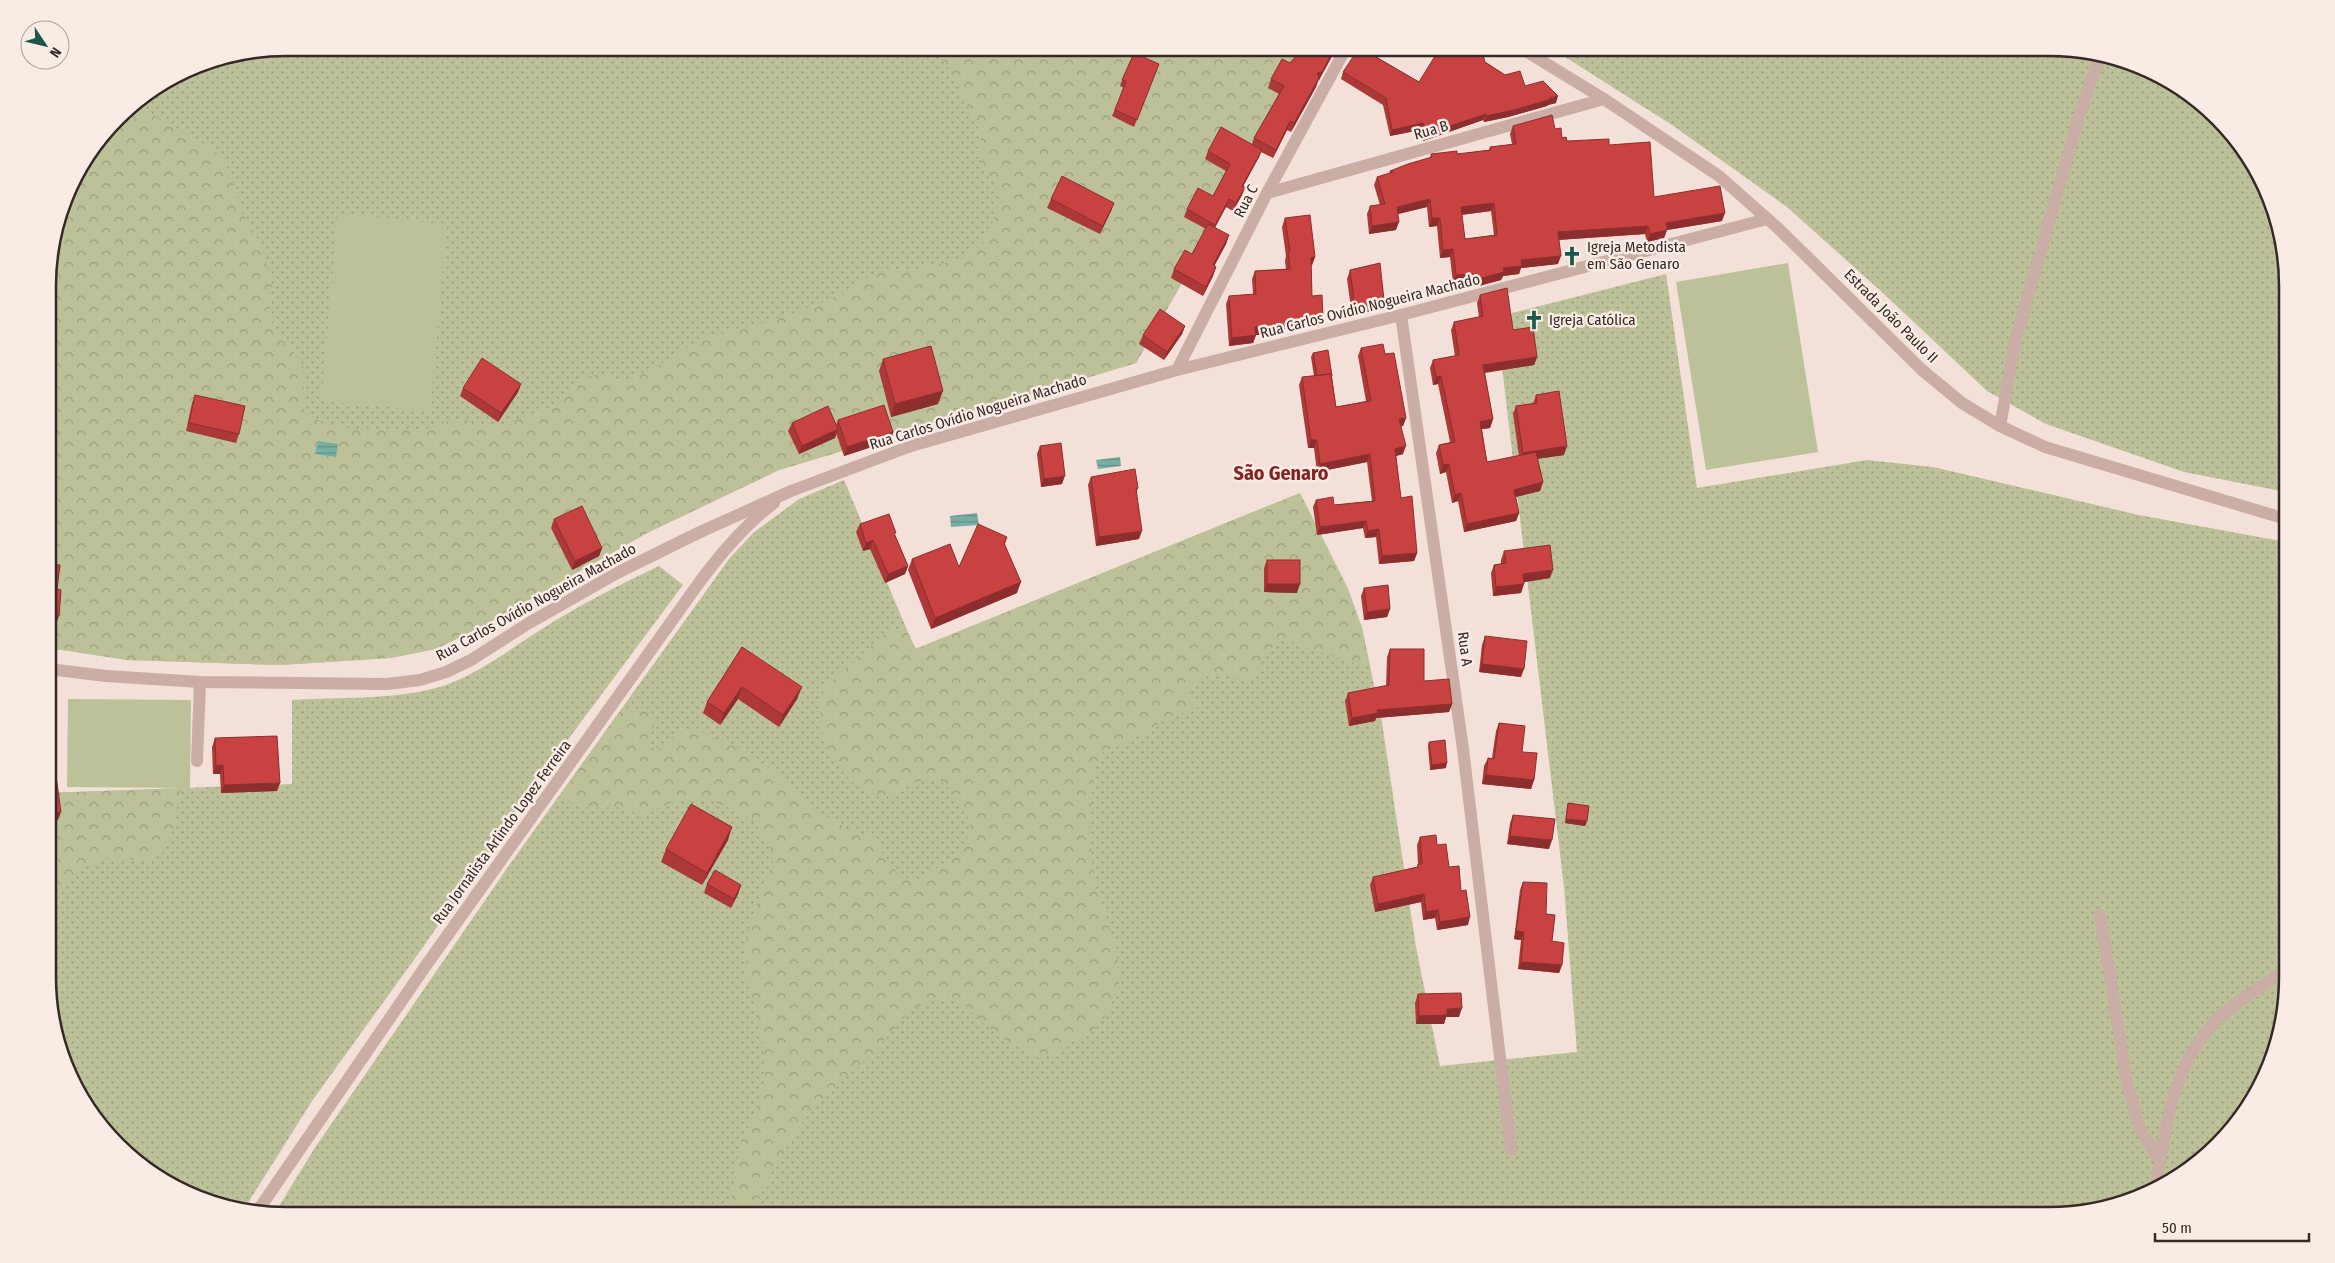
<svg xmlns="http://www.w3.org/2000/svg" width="2335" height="1263" font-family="'Fira Sans Condensed',sans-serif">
	<defs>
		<pattern id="grass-dots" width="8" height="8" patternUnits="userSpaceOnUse" patternTransform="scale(1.25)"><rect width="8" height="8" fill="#bdc199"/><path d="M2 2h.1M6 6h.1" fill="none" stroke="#9a9d7d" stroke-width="1.8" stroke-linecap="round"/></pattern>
		<pattern id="forest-crowns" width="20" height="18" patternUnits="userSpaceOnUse" patternTransform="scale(1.25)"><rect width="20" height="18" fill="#bdc199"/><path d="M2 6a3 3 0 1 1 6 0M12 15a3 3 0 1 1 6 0" fill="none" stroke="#9a9d7d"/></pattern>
		<pattern id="water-rules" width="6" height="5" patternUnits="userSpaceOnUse" patternTransform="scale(1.25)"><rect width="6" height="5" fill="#78afa5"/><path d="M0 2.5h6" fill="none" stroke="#638e86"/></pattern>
	</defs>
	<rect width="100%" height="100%" fill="#f2e0d9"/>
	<!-- grass -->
	<g fill="url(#grass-dots)">
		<polygon points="286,48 1317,48 1136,363 779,470 647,533 483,626 436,649 390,658 280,665 128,660 49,648 48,270 72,181 129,107 195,66"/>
		<polygon points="1551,48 2049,48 2155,72 2206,107 2247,153 2285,255 2286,492 2184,472 2046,424 1987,391 1883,293 1787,207 1672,125"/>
		<polygon points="1666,274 1697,488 1867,460 1933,467 2139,515 2286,542 2287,977 2263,1083 2228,1134 2181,1175 2125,1203 2064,1215 286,1215 275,1213 314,1149 510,864 729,559 753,533 799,499 844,480 915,649 1300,493 1348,589 1362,628 1382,723 1416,947 1440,1066 1577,1052 1564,887 1496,317"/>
		<path d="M659 566 683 585 552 761 421 950 312 1101 246 1206 180 1191 97 1122 66 1068 50 1008 49 793 292 784V700C338 697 392 700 436 688 475 677 508 650 542 629 579 605 619 585 659 566Z"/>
	</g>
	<!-- forest -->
	<g fill="url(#forest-crowns)">
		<polygon points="933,48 1317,48 1136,363 779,470 647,533 483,626 436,649 390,658 280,665 128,660 49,648 48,270 72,181 129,107 134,104 201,142 221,157 229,171 244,216 262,247 272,285 270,313 275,333 298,357 303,367 304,410 310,417 328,424 358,430 425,430 453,419 466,420 483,427 501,426 551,407 586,377 603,374 621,382 651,370 704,337 723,331 745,328 796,312 829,300 868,277 887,270 920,269 953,261 971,253 983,242 994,219 999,201 998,189 979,162 978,150 982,135 952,73"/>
		<path d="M1300 493 1348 589 1362 628 1370 666C1339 661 1309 647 1279 638L1260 663 1253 681 1229 676 1208 675 1188 686 1199 707 1171 717 1128 742 1104 751 1095 765 1092 789 1090 839 1094 882 1117 950 1119 986 1107 1014 1095 1029 1076 1039 1061 1051 1040 1058C1001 1041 985 1025 955 997 904 1003 906 1019 874 1052 858 1068 839 1082 823 1099 789 1135 770 1169 753 1215H728L741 1142 758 1106 765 1075 763 1045 747 977 746 945 752 917 774 859 768 842 755 823 733 809 711 801 694 798 671 803 641 815 617 807 591 808 558 799 622 708 650 711 657 716 648 741 652 748 661 749 678 732 689 729 702 732 737 747 775 772 816 812 850 830 868 836 880 847 887 862 898 873 913 881 924 878 938 867 953 859 965 847 971 823C961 805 952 787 935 777 926 779 917 781 909 785 903 788 897 793 891 794 860 801 834 765 824 740 819 728 825 717 818 706L823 692 834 679 881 637 889 631H907L916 649Z"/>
		<polygon points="181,788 172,832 164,852 149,860 103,858 77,871 63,886 49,909 49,793"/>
	</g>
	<!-- pitch -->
	<g fill="#bdc199">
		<polygon points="338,214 447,224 430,411 321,401"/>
		<polygon points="1788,263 1818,452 1706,470 1676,282"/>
		<polygon points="68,699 191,700 190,788 67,787"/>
	</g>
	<!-- water -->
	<g fill="url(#water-rules)">
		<polygon points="318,441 338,444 336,457 315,454"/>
		<polygon points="1120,457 1121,466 1098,469 1096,460"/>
		<polygon points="977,513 979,525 951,527 950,516"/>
	</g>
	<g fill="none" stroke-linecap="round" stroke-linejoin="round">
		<!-- minor -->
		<g stroke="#caada5" stroke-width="12">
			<polyline points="1521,48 1604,99 1719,176 1779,229 1922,370 1962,403 2000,426 2045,447 2286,519"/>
			<polyline points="1267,193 1604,99"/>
			<polyline points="1401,315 1463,749 1511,1149"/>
			<polyline points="1177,370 1267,193 1346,48"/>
			<polyline points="2000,426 2016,338 2078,120 2091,80 2100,60"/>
			<polyline points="49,669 106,676 200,682 387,684 420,680 446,672 471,660 529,623 619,572 698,533 791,491 911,446 1177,370 1401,315 1767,219"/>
			<polyline points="197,761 200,682"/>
			<polyline points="2100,915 2127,1083 2140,1129 2160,1161"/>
			<path d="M2156 1188C2165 1130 2171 1069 2213 1024 2234 1002 2262 986 2287 970"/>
			<path d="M259 1209 427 964 701 580C723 551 745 525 774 503"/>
		</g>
	</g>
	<!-- wall -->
	<g fill="#ac3938" fill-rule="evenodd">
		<polygon points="1334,49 1331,58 1319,80 1318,81 1316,87 1291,132 1287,130 1273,158 1261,152 1259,157 1243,186 1245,187 1242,195 1233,211 1226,207 1215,228 1229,235 1226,244 1214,266 1216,267 1213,276 1203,296 1171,278 1174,269 1192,254 1206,229 1184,217 1187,209 1213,196 1226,171 1205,159 1208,151 1252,144 1254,138 1279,94 1268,88 1271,79 1290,63"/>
		<polygon points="1378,58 1419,82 1485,62 1505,75 1556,103 1548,105 1547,106 1508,117 1484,122 1483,120 1423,141 1420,130 1390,136 1383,105 1341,79 1343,72"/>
		<polygon points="1159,64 1134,127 1112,116 1124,88 1120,86 1122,80"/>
		<path d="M1513 126 1555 129 1562 138 1567 141 1609 145 1654 197 1722 221 1667 230 1664 238 1647 242 1645 234 1559 240 1558 264 1521 268 1519 274 1503 276 1501 280 1475 287 1474 282 1453 283 1450 257 1440 258 1437 226 1429 227 1427 207 1398 214 1396 230 1369 234 1367 214 1370 206 1380 205 1374 185 1377 177 1389 174 1390 171 1430 158 1431 154H1457L1489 150 1490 147 1512 144 1510 134ZM1491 211 1494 235 1465 239 1462 215Z"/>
		<polygon points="1051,199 1114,203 1111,211 1100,234 1047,208"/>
		<polygon points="1285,218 1315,257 1312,265 1311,266 1312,296 1323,318 1320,326 1284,329 1282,333 1256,335 1253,343 1229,346 1226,304 1229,296 1253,294 1252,279 1255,271 1286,269 1285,261 1286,256 1282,227"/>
		<polygon points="1350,270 1384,300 1381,309 1352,315 1347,279"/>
		<polygon points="1480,295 1513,330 1537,357 1534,365 1485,373 1493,419 1490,428 1482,429 1487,462 1519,456 1513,414 1516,406 1533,404 1536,395 1564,455 1537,459 1543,482 1540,491 1516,497 1519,513 1516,521 1464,532 1458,501 1452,503 1446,472 1440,474 1436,453 1439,445 1450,442 1438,384 1433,385 1430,368 1433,360 1455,356 1451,330 1454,322 1479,317 1477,303"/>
		<polygon points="1185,326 1182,334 1164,360 1139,344 1143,335"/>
		<polygon points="1361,348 1385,354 1406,418 1403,426 1401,426 1403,454 1396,456 1401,498 1417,553 1414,561 1379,564 1376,537 1365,538 1363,528 1317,535 1313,507 1316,500 1334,505 1372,501 1367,462 1317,472 1314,448 1308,448 1299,385 1302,377 1314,376 1311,357 1313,353 1332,377 1336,407 1366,401 1358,356"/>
		<polygon points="883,359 938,404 891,417 879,371"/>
		<polygon points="521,384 518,392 498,422 460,396 463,388"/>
		<polygon points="195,395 239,434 236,443 186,431 192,403"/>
		<polygon points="838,420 893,432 890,441 844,456 836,433 835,438 799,454 788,431 792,423 836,425"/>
		<polygon points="1040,446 1062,484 1041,487 1037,454"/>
		<polygon points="1091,477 1138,488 1136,493 1139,539 1096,546 1088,485"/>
		<polygon points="554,519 602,548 599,556 572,570 551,528"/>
		<polygon points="860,524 895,535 908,566 905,574 885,583 870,549 863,551 856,532"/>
		<polygon points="1007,537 1005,544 1017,593 931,629 908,570 912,559 959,567"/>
		<polygon points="1504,551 1550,578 1524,582 1521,593 1493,596 1491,573 1494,565 1501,564 1501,560"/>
		<polygon points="1267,560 1297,593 1264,592 1264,568"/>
		<polygon points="1364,588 1390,609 1387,617 1364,620 1361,596"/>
		<polygon points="1485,636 1521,677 1479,672 1482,645"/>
		<polygon points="742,647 797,699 779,727 738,699 720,725 703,713 707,702"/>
		<polygon points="1390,649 1424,681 1452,704 1449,712 1376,718 1375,721 1349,726 1345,701 1348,693 1386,686 1387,657"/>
		<polygon points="1499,723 1522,752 1534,780 1531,789 1482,784 1484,766 1488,758 1492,758 1496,731"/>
		<polygon points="215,738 277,791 221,793 220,774 213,774 212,747"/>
		<polygon points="1429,742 1446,768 1430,770 1428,746"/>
		<polygon points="1568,803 1587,821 1585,826 1565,823 1567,807"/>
		<polygon points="1513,815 1549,849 1507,844 1510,823"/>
		<polygon points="1420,837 1437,845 1461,891 1468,925 1437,930 1435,918 1423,920 1421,902 1375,912 1370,885 1373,877 1417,867 1418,864 1417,845"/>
		<polygon points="728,840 702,885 661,862 666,849"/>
		<polygon points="1523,882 1546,914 1552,941 1562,965 1559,973 1518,969 1521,940 1514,939 1520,890"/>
		<polygon points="707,884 741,885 738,894 731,908 704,893"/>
		<polygon points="1418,994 1459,1017 1446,1017 1444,1024 1416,1024 1415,1003"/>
	</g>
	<!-- shaded-wall -->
	<g fill="#8c2e2e">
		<polygon points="1382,48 1384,48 1374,64 1376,57"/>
		<polygon points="1334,49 1331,58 1319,80 1318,81 1316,87 1291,132 1294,123 1317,73"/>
		<polygon points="1558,96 1556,103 1548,105 1547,106 1508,117 1484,122 1486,116"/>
		<polygon points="1486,114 1483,120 1423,141 1426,134"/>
		<polygon points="1290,121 1287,130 1273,158 1276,150"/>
		<polygon points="1423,123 1420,130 1390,136 1392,130"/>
		<polygon points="1262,150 1259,157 1239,194 1242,186"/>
		<polygon points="1245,187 1242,195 1233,211 1236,203"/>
		<polygon points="1229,199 1226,207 1212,232 1215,225"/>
		<polygon points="1430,199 1427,207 1394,215 1397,207"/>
		<polygon points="1114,203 1111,211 1100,234 1103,226"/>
		<polygon points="1494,203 1491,211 1458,215 1461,207"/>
		<polygon points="1725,213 1722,221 1667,230 1664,238 1647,242 1650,234 1666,223"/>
		<polygon points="1432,218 1440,218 1437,226 1429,227"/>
		<polygon points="1399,222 1396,230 1369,234 1372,226"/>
		<polygon points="1648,226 1645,234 1555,240 1558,232"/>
		<polygon points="1229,235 1226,244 1210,274 1213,265"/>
		<polygon points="1453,249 1450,257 1440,258 1443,250"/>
		<polygon points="1561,256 1558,264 1521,268 1519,274 1503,276 1501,280 1475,287 1478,279 1521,260"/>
		<polygon points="1315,257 1312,265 1308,266 1311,258"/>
		<polygon points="1216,267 1213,276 1203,296 1206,287"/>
		<polygon points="1477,274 1474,282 1453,283 1456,275"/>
		<polygon points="1384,300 1381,309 1352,315 1355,307"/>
		<polygon points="1323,318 1320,326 1284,329 1282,333 1256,335 1253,343 1229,346 1232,338 1255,327 1285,320"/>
		<polygon points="1185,326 1182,334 1164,360 1167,352"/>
		<polygon points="1537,357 1534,365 1480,373 1483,365"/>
		<polygon points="1441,376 1438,384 1433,385 1436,377"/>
		<polygon points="521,384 518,392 498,422 501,413"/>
		<polygon points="943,391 938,404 891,417 895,404"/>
		<polygon points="1406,418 1403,426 1397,427 1399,419"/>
		<polygon points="1493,419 1490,428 1477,430 1480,422"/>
		<polygon points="838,429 835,438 799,454 802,446"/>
		<polygon points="893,432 890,441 844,456 847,447"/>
		<polygon points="1311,440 1317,440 1314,448 1308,448"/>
		<polygon points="1406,446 1403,454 1392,457 1395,449"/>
		<polygon points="1567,446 1564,455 1520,461 1523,453"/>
		<polygon points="1370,454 1367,462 1317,472 1320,464"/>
		<polygon points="1449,464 1446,472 1440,474 1443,465"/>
		<polygon points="1065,476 1062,484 1041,487 1044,479"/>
		<polygon points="1543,482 1540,491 1511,498 1514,490"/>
		<polygon points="1461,493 1458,501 1452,503 1455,495"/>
		<polygon points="1519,513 1516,521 1464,532 1467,524"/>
		<polygon points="1366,521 1363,528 1317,535 1320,527"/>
		<polygon points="1379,529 1376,537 1365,538 1368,531"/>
		<polygon points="1142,531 1139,539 1096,546 1099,537"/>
		<polygon points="873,540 870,549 863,551 866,543"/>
		<polygon points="602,548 599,556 572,570 575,561"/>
		<polygon points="1417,553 1414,561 1379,564 1382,556"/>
		<polygon points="908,566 905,574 885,583 888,574"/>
		<polygon points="1553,570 1550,578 1520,583 1523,574"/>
		<polygon points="1021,582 1017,593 931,629 935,618"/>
		<polygon points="1267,584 1300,584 1297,593 1264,592"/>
		<polygon points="1524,584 1521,593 1493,596 1496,587"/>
		<polygon points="1390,609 1387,617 1364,620 1367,612"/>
		<polygon points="49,615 59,616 55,627 49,626"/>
		<polygon points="1482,664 1524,669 1521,677 1479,672"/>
		<polygon points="742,687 738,699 720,725 724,713"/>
		<polygon points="802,687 797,699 779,727 783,715"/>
		<polygon points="1452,704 1449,712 1376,718 1375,721 1349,726 1352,718 1377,710"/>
		<polygon points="1447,763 1446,768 1430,770 1432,765"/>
		<polygon points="223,765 220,774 213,774 216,766"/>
		<polygon points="1486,775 1534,780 1531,789 1482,784"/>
		<polygon points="280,783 277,791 221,793 224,785"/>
		<polygon points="61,812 58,820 49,821 49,813"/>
		<polygon points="1566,819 1587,821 1585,826 1565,823"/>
		<polygon points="732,827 728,840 702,885 707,873"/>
		<polygon points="1510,836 1552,840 1549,849 1507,844"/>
		<polygon points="741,885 738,894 731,908 734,899"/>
		<polygon points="1424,894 1421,902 1375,912 1378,904"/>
		<polygon points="1438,910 1435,918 1423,920 1426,912"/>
		<polygon points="1470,917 1468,925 1437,930 1440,922"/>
		<polygon points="1516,931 1524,932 1521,940 1514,939"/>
		<polygon points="1521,962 1562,965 1559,973 1518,969"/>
		<polygon points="1462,1008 1459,1017 1446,1017 1444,1024 1416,1024 1419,1016 1447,1009"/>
	</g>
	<!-- building -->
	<g fill="#c84241" stroke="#8c2e2e" fill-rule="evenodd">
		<polygon points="1303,48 1332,48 1334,49 1322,72 1317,73 1319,78 1294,123 1290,121 1276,150 1254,138 1284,86 1271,79 1282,59 1290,63"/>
		<polygon points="1359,48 1382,48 1376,57 1419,82 1440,48 1481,48 1485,62 1505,75 1520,71 1525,86 1543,81 1558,96 1549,98 1549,100 1510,111 1486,116 1486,114 1426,134 1423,123 1392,130 1386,98 1343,72"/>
		<polygon points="1134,53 1159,64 1137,120 1115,110 1126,81 1122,80"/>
		<path d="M1552 115 1555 129 1561 128 1562 138 1566 137 1567 141 1609 139V145L1650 142 1654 197 1720 186 1725 213 1666 223 1667 230 1650 234 1648 226 1558 232 1561 256 1521 260 1522 266 1503 268 1504 272 1478 279 1477 274 1456 275 1453 249 1443 250 1440 218H1432L1430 199 1397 207 1399 222 1372 226 1370 206 1385 204 1377 177 1393 172 1390 171 1408 164 1432 157 1431 154 1457 151V154L1491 150 1490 147 1516 144 1513 126ZM1494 203 1497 235 1465 239 1461 207Z"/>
		<polygon points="1221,127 1262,150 1242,186 1245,187 1236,203 1229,199 1215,225 1187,209 1198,188 1213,196 1230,164 1208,151"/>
		<polygon points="1062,176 1114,203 1103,226 1051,199"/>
		<polygon points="1310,215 1315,257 1311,258 1312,296 1322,295 1323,318 1285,320 1285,325 1255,327 1256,335 1232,338 1229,296 1256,294 1255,271 1290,269 1288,252 1290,252 1285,218"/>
		<polygon points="1208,224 1229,235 1213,265 1216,267 1206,287 1174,269 1185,250 1192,254"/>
		<polygon points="1380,263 1384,300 1355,307 1350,270"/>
		<polygon points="1507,288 1513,330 1533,327 1537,357 1483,365 1493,419 1480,422 1487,462 1536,452 1543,482 1514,490 1519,513 1467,524 1461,493 1455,495 1449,464 1443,465 1439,445 1455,442 1441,376 1436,377 1433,360 1459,355 1454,322 1483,316 1480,295"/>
		<polygon points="1160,309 1185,326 1167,352 1143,335"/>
		<polygon points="1383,344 1385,354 1394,353 1406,418 1399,419 1406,446 1395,449 1401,498 1412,496 1417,553 1382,556 1379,529 1368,531 1366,521 1320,527 1316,500 1333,497 1334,505 1375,501 1370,454 1320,464 1317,440 1311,440 1302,377 1331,374 1336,407 1371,401 1361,348"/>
		<polygon points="931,346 943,391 895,404 883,359"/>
		<polygon points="1328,350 1332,376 1331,374 1317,375 1313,353"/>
		<polygon points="482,358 521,384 501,413 463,388"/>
		<polygon points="1559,391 1567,446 1523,453 1516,406 1537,403 1536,395"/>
		<polygon points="195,395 245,406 239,434 189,423"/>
		<polygon points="884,405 893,432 847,447 838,420"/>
		<polygon points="828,406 838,429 802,446 792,423"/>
		<polygon points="1061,443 1065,476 1044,479 1040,446"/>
		<polygon points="1135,469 1138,488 1136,489 1142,531 1099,537 1091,477"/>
		<polygon points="582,506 602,548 575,561 554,519"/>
		<polygon points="889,514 896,533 894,533 908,566 888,574 873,540 866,543 860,524"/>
		<polygon points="978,524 1007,537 1004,543 1021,582 935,618 912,559 950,544 959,567"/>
		<polygon points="1550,545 1553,570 1523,574 1524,584 1496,587 1494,565 1506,563 1504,551"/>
		<rect x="1267" y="560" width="33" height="24"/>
		<polygon points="49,564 60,565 57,589 61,590 59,616 49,615"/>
		<polygon points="1388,585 1390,609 1367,612 1364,588"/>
		<polygon points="1485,636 1527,641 1524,669 1482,664"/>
		<polygon points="742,647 802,687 783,715 742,687 724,713 707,702"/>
		<polygon points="1390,649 1424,649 1424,681 1449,679 1452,704 1377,710 1378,713 1352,718 1348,693 1389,685"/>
		<polygon points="1499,723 1525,726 1522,752 1537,753 1534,780 1486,775 1488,758 1494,759"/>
		<polygon points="277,736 280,783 224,785 223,765 216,766 215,738"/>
		<polygon points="1445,740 1447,763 1432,765 1429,742"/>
		<polygon points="56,776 61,812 49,813 49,777"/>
		<polygon points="1568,803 1589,806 1587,821 1566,819"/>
		<polygon points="691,804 732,827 707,873 666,849"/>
		<polygon points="1513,815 1555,819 1552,840 1510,836"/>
		<polygon points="1436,835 1437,845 1446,844 1449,867 1459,866 1461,891 1466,890 1470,917 1440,922 1438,910 1426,912 1424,894 1378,904 1373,877 1418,867 1418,864 1422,864 1420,837"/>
		<polygon points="715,870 741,885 734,899 707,884"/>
		<polygon points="1523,882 1547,883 1546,914 1555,915 1552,941 1564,943 1562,965 1521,962 1524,932 1516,931"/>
		<polygon points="1461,993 1462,1008 1447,1009 1447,1015 1419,1016 1418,994"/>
	</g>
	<!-- icons -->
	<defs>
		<symbol id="church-bare" viewBox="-9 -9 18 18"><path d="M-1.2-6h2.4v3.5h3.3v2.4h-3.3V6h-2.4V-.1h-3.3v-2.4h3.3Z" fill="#1b574d" stroke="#f9ece5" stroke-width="2.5" paint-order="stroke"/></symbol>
	</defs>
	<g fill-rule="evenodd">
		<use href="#church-bare" x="1558" y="242" width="28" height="28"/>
		<use href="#church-bare" x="1520" y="306" width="28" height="28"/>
	</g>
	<g text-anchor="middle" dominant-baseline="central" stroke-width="5" stroke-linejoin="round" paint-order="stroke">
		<!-- street labels -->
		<g font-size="15" fill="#352826" stroke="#f9ece5">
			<text transform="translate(1431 130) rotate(-16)">Rua B</text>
			<text transform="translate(1246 201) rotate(-63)">Rua C</text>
			<text transform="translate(1370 306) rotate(-14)">Rua Carlos Ovídio Nogueira Machado</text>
			<text transform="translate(1891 316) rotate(45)">Estrada João Paulo II</text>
			<text transform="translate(978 412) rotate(-17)">Rua Carlos Ovídio Nogueira Machado</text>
			<text transform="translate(536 602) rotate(-29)">Rua Carlos Ovídio Nogueira Machado</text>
			<text transform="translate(1465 649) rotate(82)">Rua A</text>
			<text transform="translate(502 832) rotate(-54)">Rua Jornalista Arlindo Lopez Ferreira</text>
		</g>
		<!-- poi labels -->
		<g font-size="15" fill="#352826" stroke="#f9ece5" text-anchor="start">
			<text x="1587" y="247">Igreja Metodista<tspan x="1587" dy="17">em São Genaro</tspan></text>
			<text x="1549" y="320">Igreja Católica</text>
		</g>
		<!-- district labels -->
		<g font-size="20" font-weight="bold" fill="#861f1e" stroke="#f9ece5">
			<text x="1281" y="473">São Genaro</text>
		</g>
	</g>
	<!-- crop -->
	<path d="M0 0H2335V1263H0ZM286 56H2049A230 230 0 0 1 2279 286V977A230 230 0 0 1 2049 1207H286A230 230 0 0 1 56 977V286A230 230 0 0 1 286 56Z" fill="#f9ece5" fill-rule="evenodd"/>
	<path fill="none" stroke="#352826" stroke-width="2.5" d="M286 56H2049A230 230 0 0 1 2279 286V977A230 230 0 0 1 2049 1207H286A230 230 0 0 1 56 977V286A230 230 0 0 1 286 56Z"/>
	<!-- north arrow -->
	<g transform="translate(45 45) rotate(125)"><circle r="24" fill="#f9ece5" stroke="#ab9e99"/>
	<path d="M0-4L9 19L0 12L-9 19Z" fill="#1b574d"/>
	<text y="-8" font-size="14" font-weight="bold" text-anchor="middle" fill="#352826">N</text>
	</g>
	<!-- scale -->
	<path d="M2155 1233v8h154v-8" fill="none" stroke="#352826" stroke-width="2.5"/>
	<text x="2162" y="1233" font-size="15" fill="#352826" stroke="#f9ece5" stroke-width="4" paint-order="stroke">50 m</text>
</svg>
